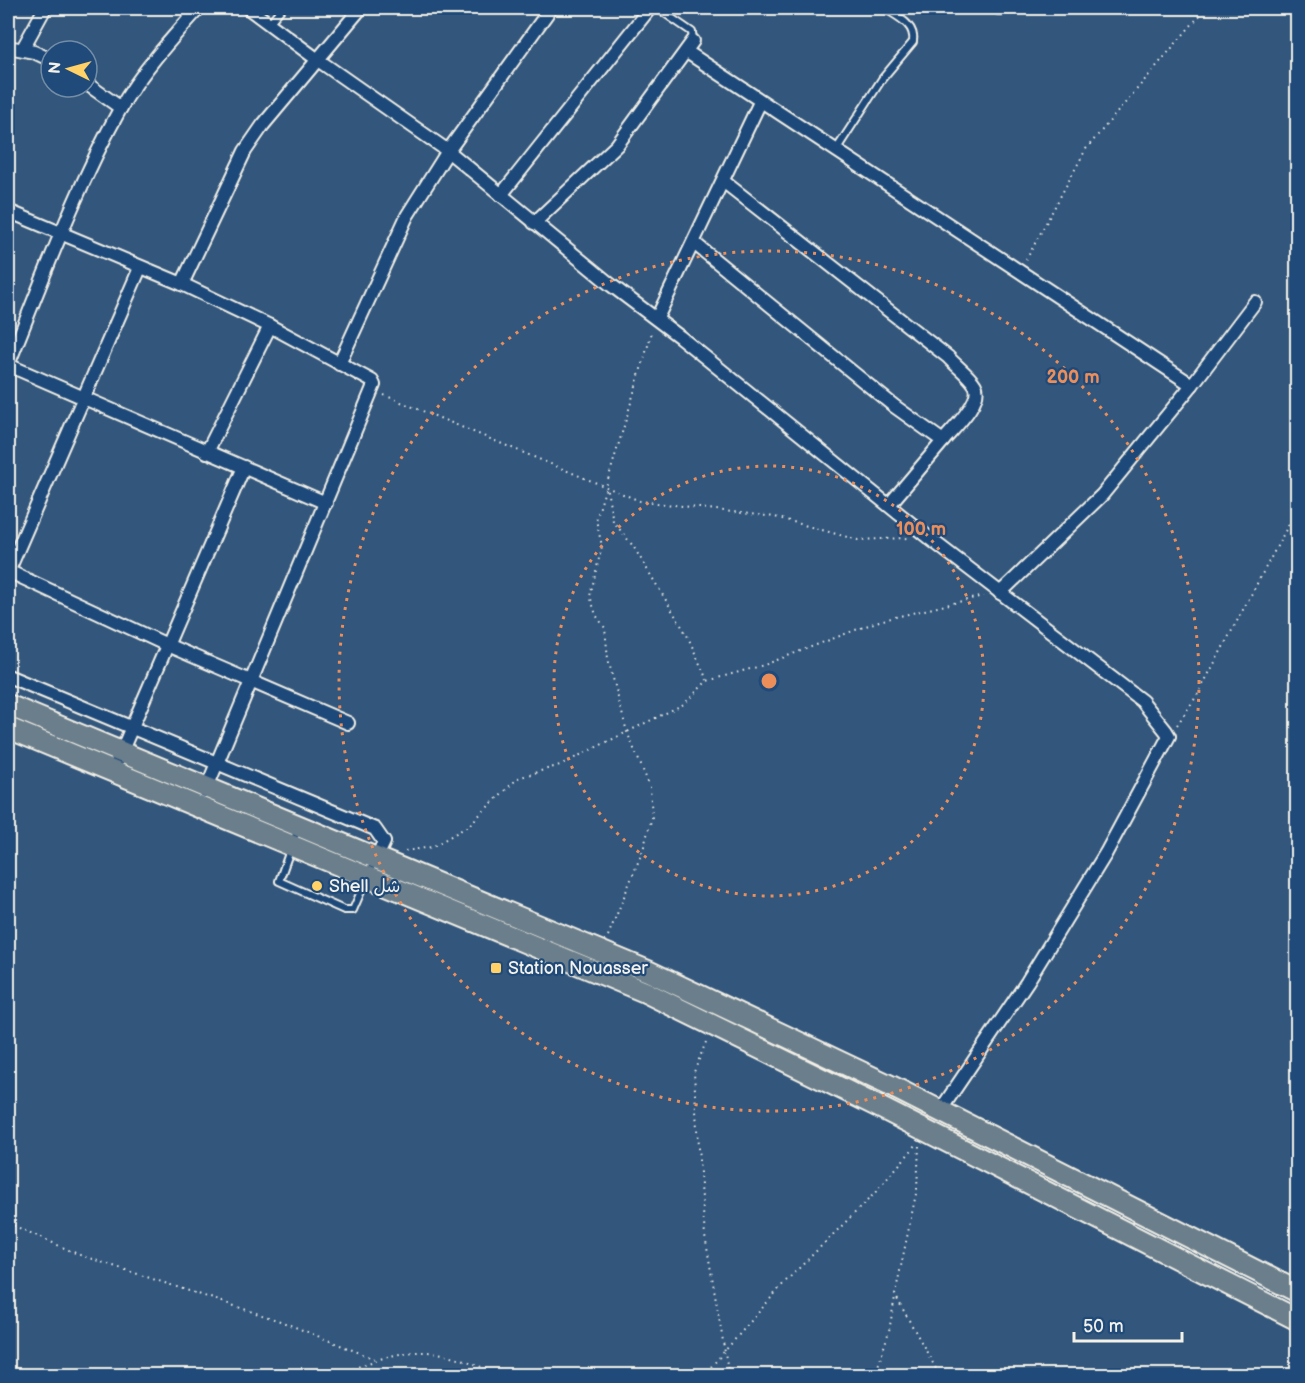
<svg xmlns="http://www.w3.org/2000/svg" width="1305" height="1383" font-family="'Balsamiq Sans','Playpen Sans Arabic',sans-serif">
	<rect width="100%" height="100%" fill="#32567c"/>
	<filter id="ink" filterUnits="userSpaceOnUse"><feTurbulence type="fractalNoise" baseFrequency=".0167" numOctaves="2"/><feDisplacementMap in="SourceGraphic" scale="12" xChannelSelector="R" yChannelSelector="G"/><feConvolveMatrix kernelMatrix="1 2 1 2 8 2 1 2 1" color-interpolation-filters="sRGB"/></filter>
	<g filter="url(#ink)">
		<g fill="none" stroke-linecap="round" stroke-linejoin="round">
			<defs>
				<g id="service">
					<polyline points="657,8 692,32 693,41"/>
					<polyline points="269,23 282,8"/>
					<path d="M836 150 882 79 913 42C916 24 896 16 884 8"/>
					<polyline points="298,828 279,881 344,910 353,910 375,859"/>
				</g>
				<g id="minor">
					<polyline points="248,8 318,60 448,151 611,285 680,337 929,538 1142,701 1166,731 1169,736 1106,853 1027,982 940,1111"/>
					<polyline points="999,8 1008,8"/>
					<polyline points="8,47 34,52 51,60"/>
					<polyline points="23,48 45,8"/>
					<polyline points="687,52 1192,385"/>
					<polyline points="87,84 121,108"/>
					<polyline points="501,195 650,8"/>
					<polyline points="8,211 182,284 270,326 372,381 374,385 205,792"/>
					<polyline points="534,223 617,145 693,41"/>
					<path d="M694 243 894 406 943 441C952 430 984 400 975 385 969 375 956 366 948 357L723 181"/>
					<polyline points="182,284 245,151 263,125 361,8"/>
					<polyline points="657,318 760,102"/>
					<polyline points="339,364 407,216 448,151 551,8"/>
					<path d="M8 365C43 279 75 190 120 109 141 72 171 39 199 8"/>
					<polyline points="8,365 326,503"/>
					<polyline points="207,452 270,326"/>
					<polyline points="889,505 943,441"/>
					<polyline points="8,571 167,645 348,723"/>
					<polyline points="8,572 140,268"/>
					<polyline points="1000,593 1102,495 1192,385 1255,302"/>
					<polyline points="8,676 375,829 384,842 376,859"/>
					<polyline points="113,771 244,467"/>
				</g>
				<g id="trunk">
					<polyline points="8,705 648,971 891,1086 1298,1292"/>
					<polyline points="8,728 645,992 877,1106 1298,1320"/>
				</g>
			</defs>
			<!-- service casing -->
			<use href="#service" stroke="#f4f1e8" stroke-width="10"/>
			<!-- minor casing -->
			<use href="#minor" stroke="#f4f1e8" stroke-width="16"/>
			<!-- trunk casing -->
			<use href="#trunk" stroke="#f4f1e8" stroke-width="24"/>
			<!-- path -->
			<g stroke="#f4f1e8" stroke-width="2" stroke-dasharray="1.5 4.5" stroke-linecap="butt">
				<polyline points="1026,260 1086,149 1206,8"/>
				<polyline points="384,395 640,501 775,517 858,540 908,538"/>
				<polyline points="607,490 613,521 633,546 687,635 707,680"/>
				<polyline points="1177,725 1198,694 1298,507"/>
				<polyline points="405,851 432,847 468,826 518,778 560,765 684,704 707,681 764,665 879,621 983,596"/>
				<polyline points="608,936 643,850 652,817 650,787 627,732 608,659 605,628 596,615 590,596 602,546 596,520 652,332"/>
				<polyline points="706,1042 694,1072 698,1148 705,1236 729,1376"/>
				<polyline points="919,1146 917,1189 895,1295 940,1376"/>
				<polyline points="8,1223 80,1255 280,1321 375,1359"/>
				<path d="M336 1376C401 1348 433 1340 499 1376"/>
				<polyline points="703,1376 785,1282 873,1195 917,1144"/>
				<polyline points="875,1376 889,1331 895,1297"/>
			</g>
			<!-- service -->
			<use href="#service" stroke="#1f4a7a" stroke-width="6"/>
			<!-- minor -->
			<use href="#minor" stroke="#1f4a7a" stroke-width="12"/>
			<!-- trunk -->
			<use href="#trunk" stroke="#6b7e8b" stroke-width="20"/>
		</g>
	</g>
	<!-- distance rings -->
	<g fill="none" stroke="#ec8e59" stroke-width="3" stroke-dasharray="3 6">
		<circle cx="769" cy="681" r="215"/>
		<circle cx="769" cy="681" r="430"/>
	</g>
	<!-- markers -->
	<g fill="#ffd166" stroke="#1f4a7a" stroke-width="2">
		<circle cx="317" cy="886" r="6"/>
		<rect x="490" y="962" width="12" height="12" rx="3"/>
	</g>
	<g text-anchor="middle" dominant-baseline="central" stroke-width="4.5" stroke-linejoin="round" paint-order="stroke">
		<!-- poi labels -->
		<g font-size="18" fill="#f4f1e8" stroke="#1f4a7a" text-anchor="start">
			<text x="329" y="886">Shell شل</text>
			<text x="508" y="968">Station Nouasser</text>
		</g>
	</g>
	<circle cx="769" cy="681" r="9" fill="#ec8e59" stroke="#1f4a7a" stroke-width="3"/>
	<g font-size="18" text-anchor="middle" font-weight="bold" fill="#ec8e59" stroke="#1f4a7a" stroke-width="4.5" stroke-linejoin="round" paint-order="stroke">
		<text x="1073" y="383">200 m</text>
		<text x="921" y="535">100 m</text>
	</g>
	<!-- margin -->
	<rect width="1305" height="1383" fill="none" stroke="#1f4a7a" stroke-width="30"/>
	<rect x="15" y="15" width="1275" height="1353" fill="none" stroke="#f4f1e8" stroke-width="2" filter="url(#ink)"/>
	<!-- north arrow -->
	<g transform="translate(69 69) rotate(275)"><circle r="28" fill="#1f4a7a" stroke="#748da6" stroke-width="1.5"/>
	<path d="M0-4.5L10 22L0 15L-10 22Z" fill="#ffd166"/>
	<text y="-9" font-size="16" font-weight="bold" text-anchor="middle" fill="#f4f1e8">N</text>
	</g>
	<!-- scale -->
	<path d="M1074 1332v9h108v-9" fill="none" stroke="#f4f1e8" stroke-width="3"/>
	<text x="1083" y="1332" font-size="18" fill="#f4f1e8" stroke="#1f4a7a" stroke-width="4.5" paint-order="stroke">50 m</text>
</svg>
